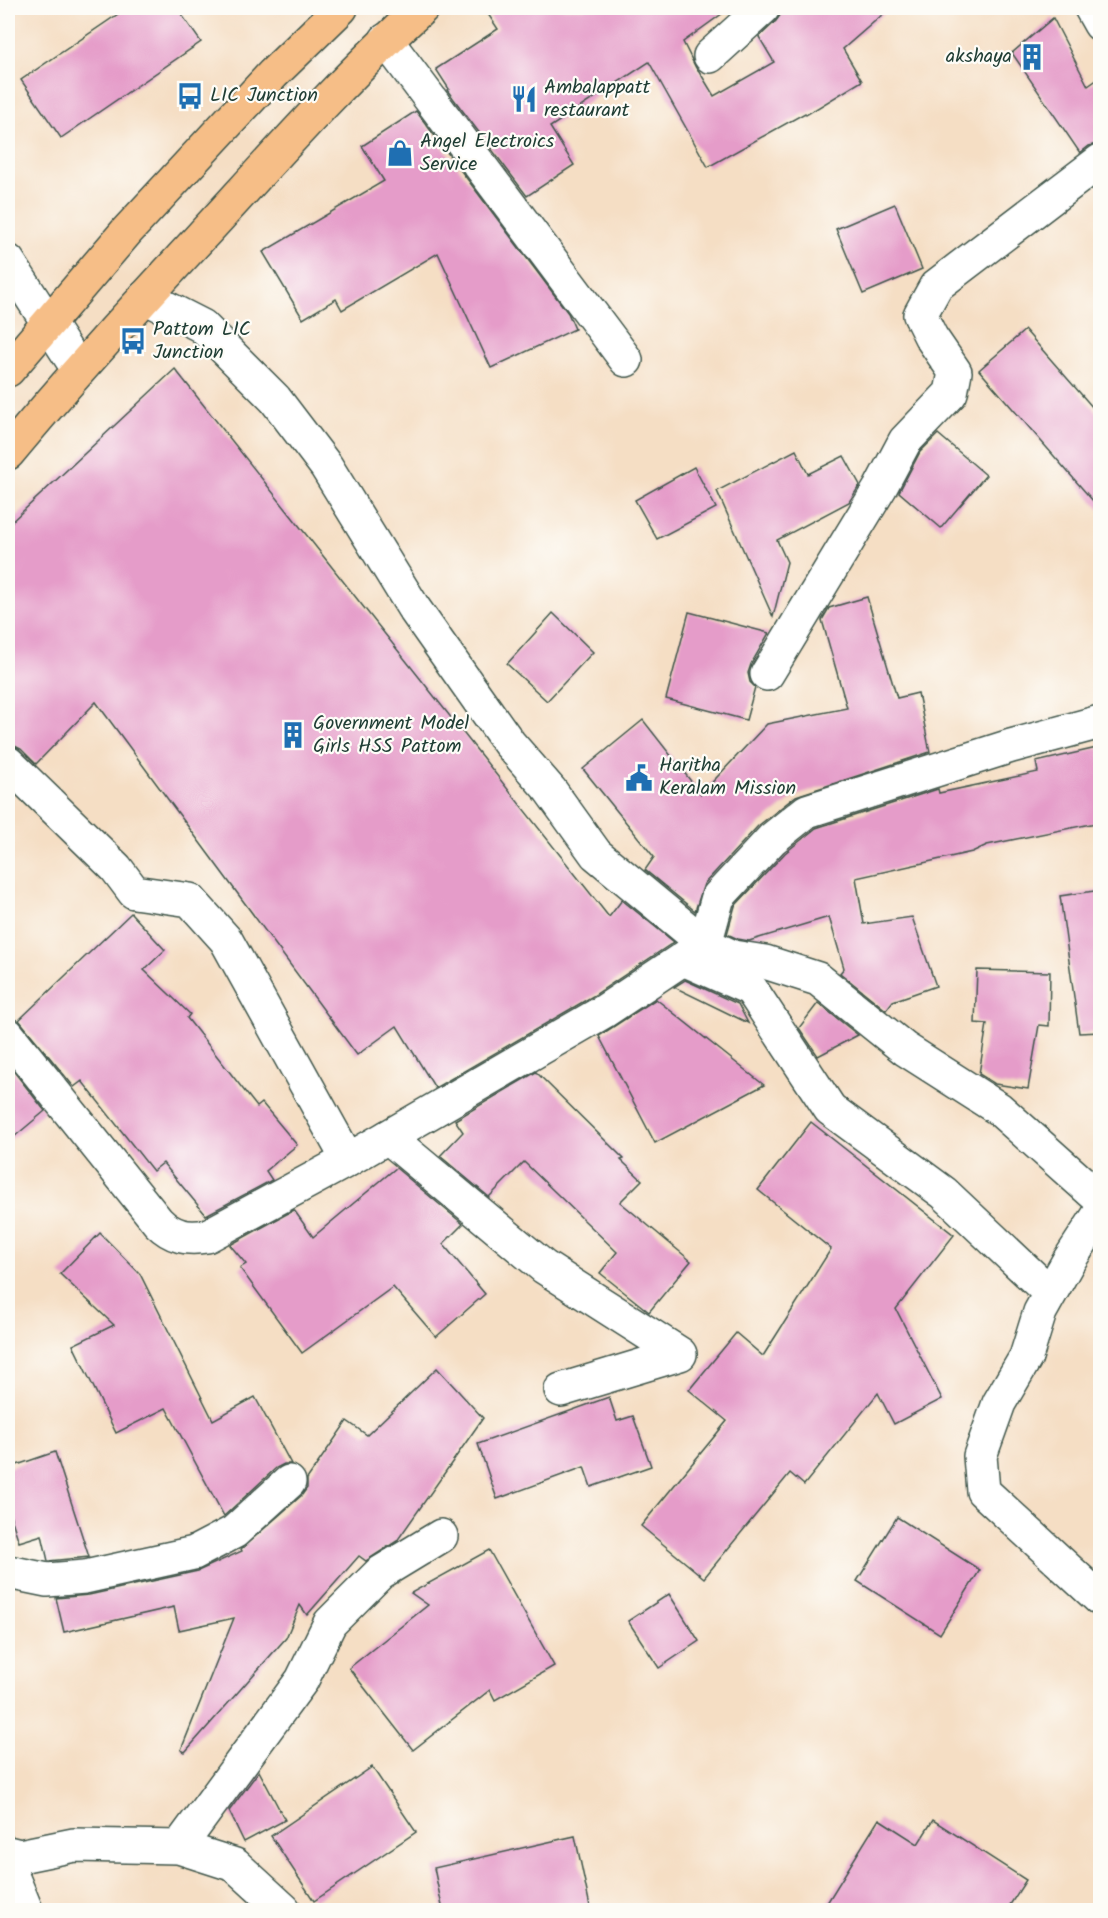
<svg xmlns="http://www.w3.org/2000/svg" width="1108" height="1918" font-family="Kalam,sans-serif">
	<rect width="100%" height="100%" fill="#fdfcf7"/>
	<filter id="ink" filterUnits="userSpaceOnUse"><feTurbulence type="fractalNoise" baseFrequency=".0167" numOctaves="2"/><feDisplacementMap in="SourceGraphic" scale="12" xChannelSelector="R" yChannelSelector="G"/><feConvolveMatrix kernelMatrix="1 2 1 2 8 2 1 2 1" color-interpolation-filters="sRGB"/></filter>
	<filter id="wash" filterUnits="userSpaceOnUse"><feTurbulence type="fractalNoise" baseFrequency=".008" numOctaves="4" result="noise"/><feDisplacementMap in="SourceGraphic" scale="24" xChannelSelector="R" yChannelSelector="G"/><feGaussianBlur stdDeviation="1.35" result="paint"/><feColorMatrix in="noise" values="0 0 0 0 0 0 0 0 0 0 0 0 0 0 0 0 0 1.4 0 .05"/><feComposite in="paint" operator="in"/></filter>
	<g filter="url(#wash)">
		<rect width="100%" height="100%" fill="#f5dec4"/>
		<g id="blocks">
			<!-- building -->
			<g fill="#e59cc9">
				<polygon points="127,8 177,8 201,42 61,138 21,80"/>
				<polygon points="484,8 730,8 683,42 696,68 699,71 714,96 774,62 759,37 776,21 781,14 781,8 890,8 843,49 862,81 806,115 805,113 708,167 649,62 550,127 574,165 527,196 447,90 449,89 436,69 498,29"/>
				<polygon points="1053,18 1088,86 1101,77 1101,143 1089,146 1080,153 1012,53"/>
				<polygon points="416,111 568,313 575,329 491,368 438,253 342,310 336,299 303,319 263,252 384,181 362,146"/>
				<polygon points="895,204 922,269 863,294 836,229"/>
				<polygon points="1025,330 1101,417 1101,510 979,370"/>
				<polygon points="175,369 609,917 622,900 674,942 593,996 435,1088 397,1026 357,1055 96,702 36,764 21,749 13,745 8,745 8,525"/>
				<polygon points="938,434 986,475 941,528 899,492 920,452"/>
				<polygon points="796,450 808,474 844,456 860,485 849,502 777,540 787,562 773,617 717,491"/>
				<polygon points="694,467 716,508 657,539 635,500"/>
				<polygon points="867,597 897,698 918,693 930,752 796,796 758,826 704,884 695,911 645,870 654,857 583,769 643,720 701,794 767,724 847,708 822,620 829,608"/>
				<polygon points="689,612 769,633 751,664 748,673 750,682 755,687 746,720 666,699"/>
				<polygon points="553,613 593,652 547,701 507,664"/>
				<polygon points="1101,747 1101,822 987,845 972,852 856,878 864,924 912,917 936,986 893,1001 886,1010 840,973 844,968 829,917 749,941 738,939 727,934 735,906 785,853 816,828 938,789 939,793 1038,772 1036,762"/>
				<polygon points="1101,890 1101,1032 1079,1033 1060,896"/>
				<polygon points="131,913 165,950 144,970 190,1014 187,1018 257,1107 262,1103 297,1145 266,1171 272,1180 206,1215 163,1163 153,1171 82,1081 74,1087 19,1020"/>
				<polygon points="977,970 1050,972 1049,1026 1039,1025 1028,1089 995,1084 979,1074 987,1024 975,1023"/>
				<polygon points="685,980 738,1004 748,1023 674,987"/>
				<polygon points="656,999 764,1085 655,1143 599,1036"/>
				<polygon points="818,1003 858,1035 818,1056 799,1028"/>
				<polygon points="8,1064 45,1111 8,1142"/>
				<polygon points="536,1072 624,1159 621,1160 642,1180 620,1202 691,1261 649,1312 600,1273 617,1252 524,1162 489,1197 440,1156 463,1132 455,1120"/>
				<polygon points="811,1122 954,1235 896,1309 942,1399 894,1424 878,1393 804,1485 790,1473 704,1578 641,1526 727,1421 689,1390 736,1333 763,1356 831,1249 758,1190"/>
				<polygon points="396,1168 463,1224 443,1244 485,1294 436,1337 393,1287 302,1353 240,1268 246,1264 230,1245 294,1210 313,1237"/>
				<polygon points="100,1233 140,1274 213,1420 255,1397 291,1464 284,1464 276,1468 224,1516 166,1408 116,1433 73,1345 114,1325 60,1274"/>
				<polygon points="437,1368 483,1418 397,1541 366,1561 359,1556 307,1615 300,1605 286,1638 185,1752 181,1750 234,1618 179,1630 174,1607 64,1632 56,1598 89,1595 198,1571 242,1551 241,1549 302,1495 307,1488 307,1479 347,1421 367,1435"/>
				<polygon points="609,1397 617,1421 633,1416 651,1466 591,1487 584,1467 497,1499 478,1444"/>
				<polygon points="55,1452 89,1557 48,1561 42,1535 19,1542 8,1508 8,1468"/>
				<polygon points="897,1517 980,1570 940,1634 857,1581"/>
				<polygon points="489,1550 554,1666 495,1700 490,1690 413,1750 349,1668 428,1605 411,1593"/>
				<polygon points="669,1594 699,1641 659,1668 628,1621"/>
				<polygon points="372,1767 416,1832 314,1901 271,1836"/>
				<polygon points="259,1771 285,1820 244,1842 229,1811"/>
				<polygon points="879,1819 918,1844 933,1820 1026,1880 1006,1911 822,1911"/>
				<polygon points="575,1836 591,1911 443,1911 434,1868"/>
			</g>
		</g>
	</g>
	<g filter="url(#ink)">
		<use href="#blocks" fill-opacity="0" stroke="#3f554a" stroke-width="1.5"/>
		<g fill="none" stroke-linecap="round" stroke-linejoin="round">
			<defs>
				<g id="minor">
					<polyline points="1091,8 1100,24"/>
					<polyline points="386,40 626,360"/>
					<polyline points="710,56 763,8"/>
					<polyline points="8,261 78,369"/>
					<polyline points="767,674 880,488 905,441 951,393 955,372 931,337 920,315 936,286 1100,161"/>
					<polyline points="1100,722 1011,746 807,811 772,839 718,897 705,944 733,957 765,962 818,979 905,1049 999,1109 1100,1199"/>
					<polyline points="8,763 116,868 134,892 190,900 226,940 348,1160 603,1012 705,944 596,854 550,790 509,743 413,607 326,466 275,399 202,326 145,297"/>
					<polyline points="690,962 751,989 830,1109 944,1193 1050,1293"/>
					<path d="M8 1035 158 1222C173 1237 187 1239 207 1236L348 1160"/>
					<polyline points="388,1137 544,1267 680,1354 561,1390"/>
					<polyline points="1100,1213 1068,1262 1040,1312 1026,1357 999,1403 980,1456 983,1491 1100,1599"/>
					<polyline points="8,1572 47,1580 85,1577 194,1553 234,1532 289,1482"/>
					<polyline points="179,1847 302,1680 330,1623 380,1573 441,1536"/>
					<polyline points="8,1853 20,1856 74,1845 179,1847 235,1865 284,1910"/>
					<polyline points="8,1866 26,1910"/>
				</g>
				<g id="major">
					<polyline points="8,370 127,231 273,74 341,8"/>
					<path d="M8 453C76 371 148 294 220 216 285 145 350 72 422 8"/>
				</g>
			</defs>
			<!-- minor casing -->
			<use href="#minor" stroke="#3f554a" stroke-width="36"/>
			<!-- major casing -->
			<use href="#major" stroke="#3f554a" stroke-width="36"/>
			<!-- minor -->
			<use href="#minor" stroke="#fff" stroke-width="33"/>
			<!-- major -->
			<use href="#major" stroke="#f6be87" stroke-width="33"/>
		</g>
	</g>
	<!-- icons -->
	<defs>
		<symbol id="building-bare" viewBox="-9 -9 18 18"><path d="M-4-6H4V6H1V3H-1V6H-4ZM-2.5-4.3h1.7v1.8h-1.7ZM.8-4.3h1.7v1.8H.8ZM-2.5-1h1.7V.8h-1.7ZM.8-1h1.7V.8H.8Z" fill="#1f6fb2" stroke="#fdfcf7" stroke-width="2.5" paint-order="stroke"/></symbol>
		<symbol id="bus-bare" viewBox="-9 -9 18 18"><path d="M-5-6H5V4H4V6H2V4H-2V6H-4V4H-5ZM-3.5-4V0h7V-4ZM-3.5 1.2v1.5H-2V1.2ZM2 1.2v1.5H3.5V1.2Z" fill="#1f6fb2" stroke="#fdfcf7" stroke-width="2.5" paint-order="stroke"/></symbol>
		<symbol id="restaurant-bare" viewBox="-9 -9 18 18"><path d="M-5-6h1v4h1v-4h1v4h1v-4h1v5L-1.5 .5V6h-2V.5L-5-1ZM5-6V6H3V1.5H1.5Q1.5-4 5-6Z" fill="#1f6fb2" stroke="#fdfcf7" stroke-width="2.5" paint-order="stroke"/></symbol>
		<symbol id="shop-bare" viewBox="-9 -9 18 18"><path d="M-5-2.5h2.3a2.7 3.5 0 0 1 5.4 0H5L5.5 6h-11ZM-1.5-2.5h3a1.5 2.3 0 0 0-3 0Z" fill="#1f6fb2" stroke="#fdfcf7" stroke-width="2.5" paint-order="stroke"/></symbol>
		<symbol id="civic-bare" viewBox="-9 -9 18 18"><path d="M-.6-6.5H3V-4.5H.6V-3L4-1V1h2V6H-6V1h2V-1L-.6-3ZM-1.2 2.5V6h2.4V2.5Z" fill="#1f6fb2" stroke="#fdfcf7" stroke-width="2.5" paint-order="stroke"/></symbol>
	</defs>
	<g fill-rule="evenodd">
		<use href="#building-bare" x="1013" y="38" width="38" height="38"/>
		<use href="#bus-bare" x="171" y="77" width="38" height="38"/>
		<use href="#restaurant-bare" x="505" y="80" width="38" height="38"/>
		<use href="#shop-bare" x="381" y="134" width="38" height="38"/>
		<use href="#bus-bare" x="114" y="322" width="38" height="38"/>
		<use href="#building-bare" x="274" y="716" width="38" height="38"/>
		<use href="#civic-bare" x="620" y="759" width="38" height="38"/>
	</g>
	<g text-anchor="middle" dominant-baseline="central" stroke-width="4.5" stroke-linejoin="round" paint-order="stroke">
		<!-- poi labels -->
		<g font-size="20" fill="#1f3d34" stroke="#fdfcf7" text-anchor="start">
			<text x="1012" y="57" text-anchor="end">akshaya</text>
			<text x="544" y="88">Ambalappatt<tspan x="544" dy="23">restaurant</tspan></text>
			<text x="210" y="96">LIC Junction</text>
			<text x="420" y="142">Angel Electroics<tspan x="420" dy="23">Service</tspan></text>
			<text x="153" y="330">Pattom LIC<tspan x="153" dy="23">Junction</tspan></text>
			<text x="313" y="724">Government Model<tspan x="313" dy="23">Girls HSS Pattom</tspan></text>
			<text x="659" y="766">Haritha<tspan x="659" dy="23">Keralam Mission</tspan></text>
		</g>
	</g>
	<!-- margin -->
	<rect width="1108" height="1918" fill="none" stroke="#fdfcf7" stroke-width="30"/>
</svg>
